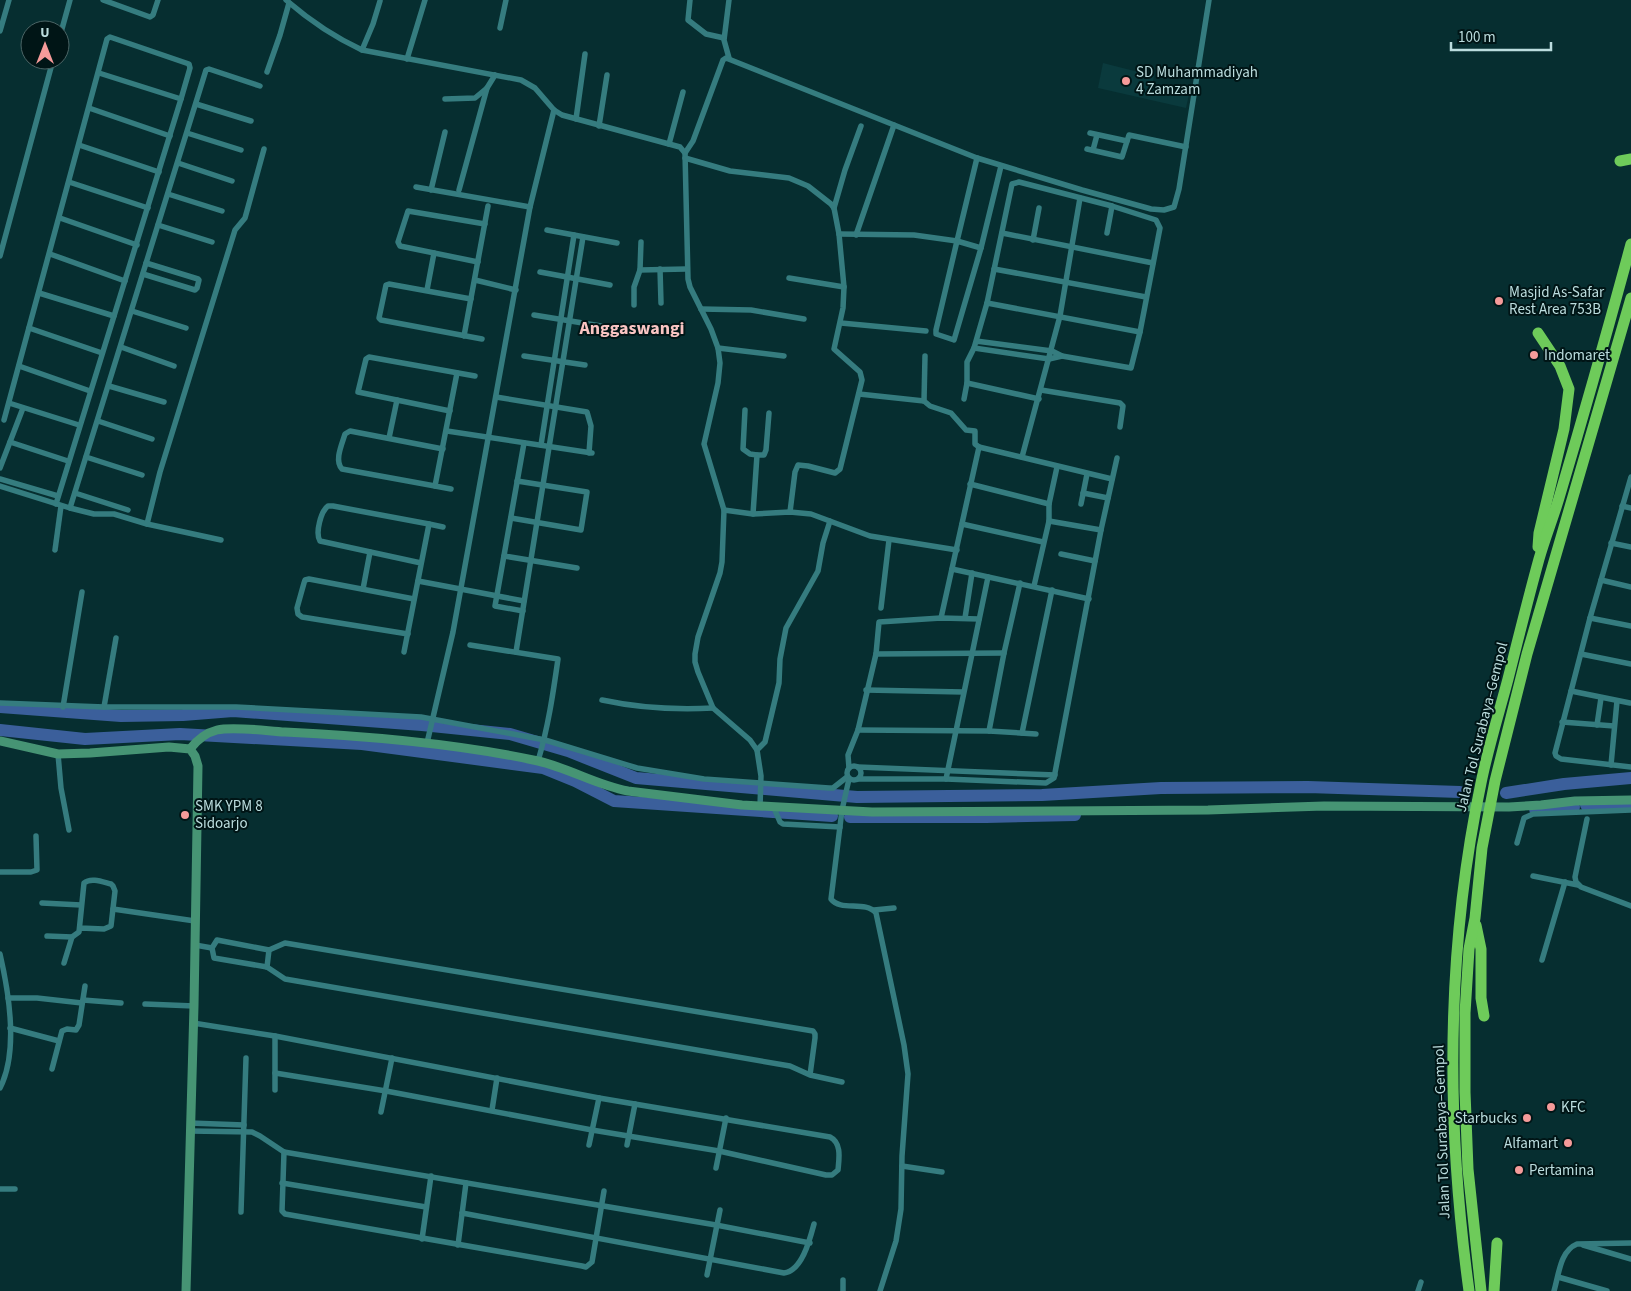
<svg xmlns="http://www.w3.org/2000/svg" width="1631" height="1291" font-family="'Source Sans 3',sans-serif">
	<rect width="100%" height="100%" fill="#062e30"/>
	<!-- built -->
	<polygon fill="#0a3a3d" points="1103,63 1154,76 1152,86 1189,94 1186,108 1098,88"/>
	<g fill="none" stroke-linecap="round" stroke-linejoin="round">
		<!-- river -->
		<g stroke="#3b5f9b" stroke-width="12">
			<polyline points="0,707 121,716 183,715 233,711 422,725 510,734 568,751 636,778 857,797 1042,795 1161,788 1308,787 1460,792"/>
			<polyline points="0,730 85,739 180,734 362,744 543,768 575,781 614,801 832,816"/>
			<polyline points="1506,793 1564,784 1631,778"/>
			<polyline points="1586,805 1631,805"/>
			<polyline points="1535,809 1574,807"/>
			<polyline points="850,817 986,817 1075,815"/>
		</g>
		<!-- street -->
		<g stroke="#357c7f" stroke-width="5.5">
			<polyline points="103,0 150,17 153,15 158,0"/>
			<path d="M286 0C309 20 334 37 362 50L521 80 535 88 554 110 562 115 680 147 685 153 688 279 690 287 711 329 718 348 720 363 718 383 704 444 724 510 722 562 720 573 698 637 695 654V662L698 672 713 708 750 740 757 750 761 776 760 807"/>
			<polyline points="690,0 688,20 706,34 724,38"/>
			<polyline points="500,28 506,0"/>
			<polyline points="0,31 9,0"/>
			<polyline points="60,36 70,0"/>
			<polyline points="362,50 373,24 380,1"/>
			<polyline points="729,58 724,40 729,0"/>
			<polyline points="407,59 425,0"/>
			<polyline points="267,72 280,35 289,3"/>
			<polyline points="99,73 181,99"/>
			<polyline points="445,99 475,98 487,88"/>
			<polyline points="196,104 251,121"/>
			<polyline points="89,108 170,136"/>
			<polyline points="576,119 585,54"/>
			<polyline points="599,126 607,75"/>
			<polyline points="187,133 241,150"/>
			<polyline points="1090,133 1127,141"/>
			<polyline points="669,144 683,92"/>
			<polyline points="79,145 159,172"/>
			<polyline points="1087,149 1122,157 1129,135 1186,147"/>
			<polyline points="1093,150 1097,135"/>
			<polyline points="685,153 693,141 723,60 726,58 977,158 1082,190 1151,209 1164,210 1174,207 1179,189 1209,0"/>
			<polyline points="685,158 730,171 789,178 808,186 831,204 834,208 839,234 844,287 843,308 834,349 860,372 862,380 840,469 835,473 808,466 798,465 795,472 790,512"/>
			<polyline points="178,163 232,181"/>
			<polyline points="69,182 148,208"/>
			<polyline points="416,187 530,207"/>
			<polyline points="431,190 445,132"/>
			<polyline points="459,190 487,88 495,75"/>
			<polyline points="168,194 222,211"/>
			<polyline points="834,208 845,170 861,126"/>
			<polyline points="60,218 137,245"/>
			<polyline points="158,225 212,242"/>
			<polyline points="547,230 617,243"/>
			<polyline points="1002,233 1153,263"/>
			<polyline points="1107,233 1112,206"/>
			<polyline points="839,234 914,235 957,241 977,158"/>
			<polyline points="856,235 894,125"/>
			<polyline points="1033,240 1039,208"/>
			<polygon points="957,241 981,248 954,340 936,334 936,330"/>
			<polyline points="981,248 1001,166"/>
			<polyline points="50,254 125,281"/>
			<polyline points="0,256 53,60"/>
			<polyline points="478,262 400,246 398,242 408,211 485,224"/>
			<polyline points="660,269 661,303"/>
			<polyline points="994,269 1146,297"/>
			<polyline points="640,270 686,269"/>
			<polyline points="540,272 610,285"/>
			<polyline points="143,274 195,290 197,288 199,280 198,279 146,263"/>
			<polyline points="789,278 844,287"/>
			<polyline points="475,280 516,290"/>
			<polyline points="427,290 434,253"/>
			<polyline points="39,293 114,316"/>
			<polyline points="471,299 389,284 386,285 379,318 381,320 482,339"/>
			<polyline points="987,303 1140,332"/>
			<polyline points="634,305 634,287 640,270 641,242"/>
			<polyline points="701,309 751,310 804,319"/>
			<polyline points="132,311 186,328"/>
			<polyline points="534,315 601,326"/>
			<polyline points="841,323 926,331"/>
			<polyline points="29,328 102,353"/>
			<polyline points="464,336 488,206"/>
			<polyline points="121,347 174,366"/>
			<polyline points="718,348 784,356"/>
			<polyline points="974,348 1049,359 1062,356"/>
			<polyline points="524,356 585,365"/>
			<polyline points="19,366 90,391"/>
			<polyline points="967,383 1039,399"/>
			<polyline points="109,386 164,402"/>
			<polyline points="1041,390 1120,403 1123,406 1120,427"/>
			<polyline points="859,394 924,401 930,406 951,413 966,430 975,431 975,444 979,447"/>
			<polyline points="496,397 587,412 591,426 589,453"/>
			<polyline points="964,399 967,383 967,362 974,348 987,303 1012,184 1019,182 1112,206 1156,220 1160,228 1140,332 1131,368 1062,356 1052,351 976,341"/>
			<polyline points="924,401 925,356"/>
			<polyline points="9,403 79,425"/>
			<polyline points="745,410 743,449 750,454 757,455 753,514"/>
			<polyline points="450,411 358,392 366,359 369,357 475,376"/>
			<polyline points="4,420 107,39 110,37 189,64 190,68 181,99 56,504"/>
			<polyline points="98,421 152,439"/>
			<polyline points="447,431 592,453"/>
			<polyline points="389,438 397,400"/>
			<polyline points="10,442 68,461"/>
			<polyline points="541,445 574,235"/>
			<polyline points="757,455 764,455 766,450 769,413"/>
			<polyline points="86,457 142,475"/>
			<polyline points="1022,457 1060,316 1080,198"/>
			<polyline points="0,468 23,408"/>
			<polyline points="1631,477 1590,618 1555,753 1556,756 1561,759 1631,767"/>
			<polyline points="0,479 58,496"/>
			<polyline points="970,484 1049,504"/>
			<polyline points="0,486 70,508 94,514 114,514 147,524 221,540"/>
			<path d="M435 486 342 469C334 461 342 444 345 434L350 431 443 449"/>
			<polyline points="451,489 435,486 457,373"/>
			<polyline points="75,493 128,510"/>
			<polyline points="1083,493 1108,498"/>
			<polyline points="1081,504 1087,474"/>
			<polyline points="1622,506 1631,508"/>
			<polyline points="70,508 206,70 209,69 260,86"/>
			<polyline points="724,510 753,514 790,512 811,514 870,536 957,550"/>
			<polyline points="511,518 581,530 587,492 517,481"/>
			<polyline points="1049,521 1101,530"/>
			<polyline points="147,524 160,472 235,230 245,218 264,149"/>
			<polyline points="429,524 443,527"/>
			<polyline points="962,524 1043,542"/>
			<polyline points="1611,543 1631,547"/>
			<polyline points="55,550 61,506"/>
			<polyline points="1061,554 1095,561"/>
			<polyline points="504,556 577,568"/>
			<polyline points="952,569 1089,599"/>
			<polyline points="1601,580 1631,587"/>
			<polyline points="418,581 524,601"/>
			<polyline points="1034,586 1049,521 1049,504 1057,467"/>
			<polyline points="363,589 370,552"/>
			<polyline points="881,608 889,540"/>
			<polyline points="523,611 495,606 524,443"/>
			<polyline points="941,618 979,447 1112,479"/>
			<polyline points="965,618 972,573"/>
			<polyline points="1590,618 1631,626"/>
			<polyline points="408,634 302,617 298,614 297,608 304,583 305,580 309,579 414,599"/>
			<path d="M470 645 558 659C553 694 548 728 538 761"/>
			<path d="M404 652 429 524 333 506H328C321 511 315 533 320 541L421 563"/>
			<polyline points="516,652 583,237"/>
			<polyline points="876,654 1004,653"/>
			<polyline points="1581,654 1631,664"/>
			<polyline points="866,690 963,692"/>
			<polyline points="1571,691 1630,703"/>
			<path d="M602 700C639 708 675 710 713 708"/>
			<polyline points="0,703 104,707 236,707 421,717 545,740 637,768 704,779 829,788 833,788 847,777"/>
			<polyline points="63,707 82,592"/>
			<polyline points="104,707 116,638"/>
			<polyline points="1562,722 1614,726"/>
			<polyline points="1597,725 1601,698"/>
			<polyline points="858,730 989,731 1036,734"/>
			<polyline points="989,731 1004,653 1020,583"/>
			<polyline points="1022,733 1052,590"/>
			<polyline points="427,743 453,632 530,207 554,110"/>
			<polyline points="757,750 765,742 779,683 780,659 786,628 818,571 823,543 830,521"/>
			<polyline points="58,754 61,788 69,830"/>
			<polyline points="1611,765 1617,701"/>
			<circle cx="854" cy="773" r="7"/>
			<polyline points="858,767 1055,775"/>
			<polyline points="849,768 848,755 858,730 876,654 879,622 941,618 979,619"/>
			<path d="M849 779 842 810 831 899C841 912 865 900 876 913L904 1045 908 1074 902 1156 901 1209 896 1241 880 1291"/>
			<polyline points="859,779 946,779 1046,783 1054,778 1101,530 1117,458"/>
			<polyline points="946,779 988,577"/>
			<polyline points="774,808 780,822 783,824 840,827"/>
			<polyline points="1587,819 1575,877 1576,882 1581,887 1631,906"/>
			<polyline points="1517,843 1524,818 1533,814 1631,810"/>
			<polyline points="0,872 31,872 37,870 36,836"/>
			<polyline points="1533,876 1578,885"/>
			<polyline points="42,903 81,905"/>
			<polyline points="113,909 195,921"/>
			<polyline points="874,910 894,908"/>
			<path d="M47 936 72 937 79 932 84 883C91 877 103 882 111 884L113 886 115 891 111 926 104 929 80 928"/>
			<polyline points="195,945 212,948"/>
			<path d="M0 954C9 993 19 1051 0 1088"/>
			<polyline points="1542,960 1565,882"/>
			<polyline points="64,963 72,937"/>
			<polyline points="267,967 269,950"/>
			<polyline points="8,998 37,998 82,1003"/>
			<polyline points="83,1000 121,1003"/>
			<polyline points="145,1004 194,1006"/>
			<path d="M193 1023 275 1036 599 1098 830 1137C842 1143 839 1159 838 1170L832 1175H826L719 1151 592 1130 386 1091 275 1073"/>
			<polyline points="10,1028 59,1041"/>
			<polyline points="275,1036 275,1090"/>
			<polyline points="52,1069 62,1031 67,1029 76,1030 79,1025 85,986"/>
			<polyline points="810,1075 815,1038 815,1034 813,1031 285,943 269,950 217,940 212,948 214,958 267,967 285,979 790,1066 810,1075 842,1082"/>
			<polyline points="492,1110 497,1078"/>
			<polyline points="381,1112 392,1058"/>
			<polyline points="190,1123 244,1125"/>
			<polyline points="190,1131 252,1132 260,1136 284,1152 716,1225 810,1243"/>
			<polyline points="589,1145 599,1098"/>
			<polyline points="627,1145 635,1104"/>
			<polyline points="284,1152 282,1211 285,1214 582,1266 586,1267 592,1262 604,1191"/>
			<polyline points="902,1166 942,1172"/>
			<polyline points="716,1168 726,1118"/>
			<polyline points="282,1183 426,1207"/>
			<polyline points="0,1189 15,1189"/>
			<polyline points="241,1212 246,1058"/>
			<path d="M462 1213 784 1273C802 1271 810 1239 814 1224"/>
			<polyline points="422,1239 431,1176"/>
			<polyline points="458,1245 466,1183"/>
			<polyline points="1583,1245 1631,1259"/>
			<polyline points="707,1275 720,1210"/>
			<polyline points="1558,1277 1607,1291"/>
			<polyline points="843,1280 843,1291"/>
			<polyline points="1418,1291 1421,1282"/>
			<path d="M1554 1291C1559 1274 1560 1251 1577 1244L1631 1243"/>
		</g>
		<!-- secondary -->
		<g stroke="#469474" stroke-width="9">
			<polyline points="0,741 58,754 90,753 169,747 190,749 195,756 198,766 194,1006 186,1291"/>
			<path d="M190 749C197 740 205 733 217 730 233 726 267 731 285 732 369 736 455 743 538 761 569 768 596 785 628 791L742 805 872 812 1208 810 1324 806 1509 807 1541 805 1575 801 1631 800"/>
		</g>
		<!-- highway -->
		<g stroke="#6ecb5a" stroke-width="11">
			<polyline points="1620,161 1631,159"/>
			<polyline points="1538,547 1539,533 1564,429 1569,389 1560,366 1538,333"/>
			<polyline points="1476,925 1481,949 1481,998 1484,1016"/>
			<path d="M1469 1291C1446 1123 1446 949 1481 783 1488 748 1499 713 1508 679 1518 639 1528 599 1539 559 1545 538 1553 518 1559 498 1584 414 1608 329 1631 244"/>
			<polyline points="1481,1291 1468,1169 1465,1092 1465,1013 1469,949 1475,918 1482,848 1495,781 1527,654 1631,298"/>
			<polyline points="1494,1291 1497,1243"/>
		</g>
	</g>
	<!-- markers -->
	<g fill="#f59b9a" stroke="#001516" stroke-width="2">
		<circle cx="1126" cy="81" r="5"/>
		<circle cx="1499" cy="301" r="5"/>
		<circle cx="1534" cy="355" r="5"/>
		<circle cx="185" cy="815" r="5"/>
		<circle cx="1551" cy="1107" r="5"/>
		<circle cx="1527" cy="1118" r="5"/>
		<circle cx="1568" cy="1143" r="5"/>
		<circle cx="1519" cy="1170" r="5"/>
	</g>
	<g text-anchor="middle" dominant-baseline="central" stroke-width="4" stroke-linejoin="round" paint-order="stroke">
		<!-- poi labels -->
		<g font-size="15" fill="#bbddde" stroke="#001516" text-anchor="start">
			<text x="1136" y="72">SD Muhammadiyah<tspan x="1136" dy="17">4 Zamzam</tspan></text>
			<text x="1509" y="292">Masjid As-Safar<tspan x="1509" dy="17">Rest Area 753B</tspan></text>
			<text x="1544" y="355">Indomaret</text>
			<text x="195" y="806">SMK YPM 8<tspan x="195" dy="17">Sidoarjo</tspan></text>
			<text x="1561" y="1107">KFC</text>
			<text x="1517" y="1118" text-anchor="end">Starbucks</text>
			<text x="1558" y="1143" text-anchor="end">Alfamart</text>
			<text x="1529" y="1170">Pertamina</text>
		</g>
		<!-- street labels -->
		<g font-size="15" fill="#bbddde" stroke="#001516">
			<text transform="translate(1482 727) rotate(-76)">Jalan Tol Surabaya–Gempol</text>
			<text transform="translate(1442 1132) rotate(-92)">Jalan Tol Surabaya–Gempol</text>
		</g>
		<!-- quarter labels -->
		<g font-size="18" font-weight="bold" fill="#f9c5c3" stroke="#001516">
			<text x="632" y="328">Anggaswangi</text>
		</g>
	</g>
	<!-- north arrow -->
	<g transform="translate(45 45)"><circle r="24" fill="#001516" stroke="#4b6566"/>
	<path d="M0-4L9 19L0 12L-9 19Z" fill="#f59b9a"/>
	<text y="-8" font-size="14" font-weight="bold" text-anchor="middle" fill="#bbddde">U</text>
	</g>
	<!-- scale -->
	<path d="M1451 42v8h100v-8" fill="none" stroke="#bbddde" stroke-width="2.5"/>
	<text x="1458" y="42" font-size="15" fill="#bbddde" stroke="#001516" stroke-width="4" paint-order="stroke">100 m</text>
</svg>
